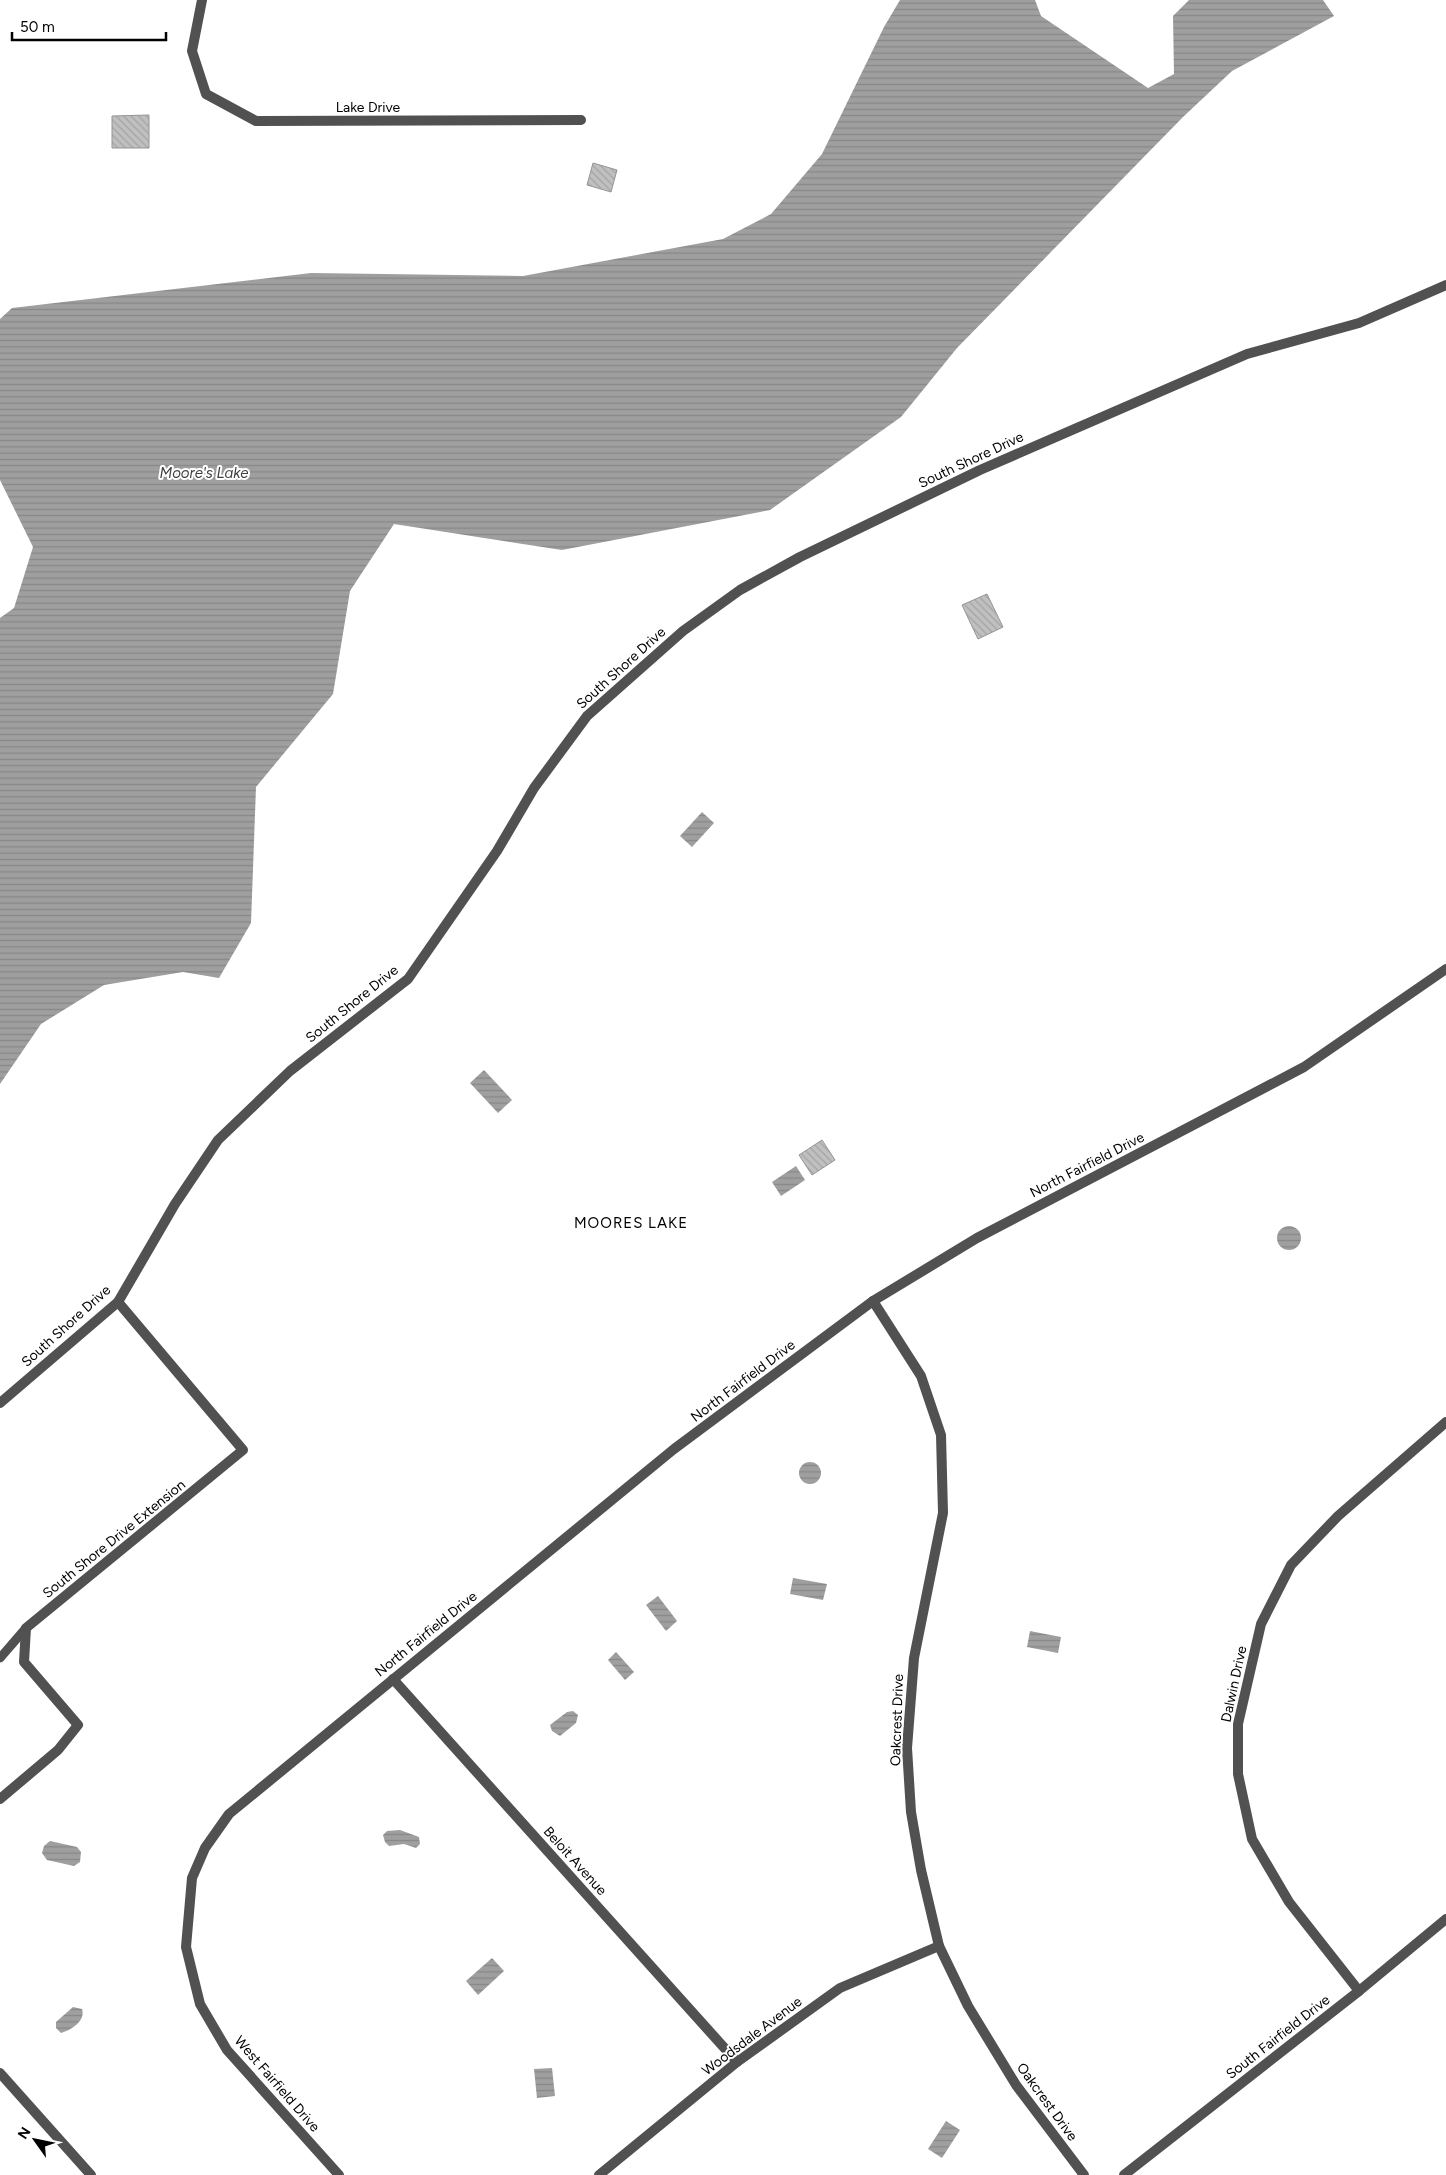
<svg xmlns="http://www.w3.org/2000/svg" width="1446" height="2175" font-family="Figtree,sans-serif">
	<defs>
		<pattern id="water-rules" width="6" height="5" patternUnits="userSpaceOnUse" patternTransform="scale(1.25)"><rect width="6" height="5" fill="#9f9f9f"/><path d="M0 2.5h6" fill="none" stroke="#878787"/></pattern>
		<pattern id="building-back-hatch" width="6" height="6" patternUnits="userSpaceOnUse" patternTransform="scale(1.25)"><rect width="6" height="6" fill="#c0c0c0"/><path d="M-1 5l2 2M0 0l6 6M5-1l2 2" fill="none" stroke="#a3a3a3"/></pattern>
	</defs>
	<rect width="100%" height="100%" fill="#fff"/>
	<!-- water -->
	<g fill="url(#water-rules)">
		<polygon points="900,0 1035,0 1041,16 1148,88 1174,74 1173,16 1189,0 1323,0 1334,16 1232,71 1183,117 957,348 901,417 770,510 562,550 394,524 350,591 333,694 256,787 251,923 219,978 183,972 104,985 41,1024 0,1084 0,618 14,608 33,547 0,480 0,319 12,308 311,273 523,276 723,239 771,214 822,154 884,27"/>
		<polygon points="702,812 714,823 692,847 680,836"/>
		<polygon points="484,1070 512,1100 498,1113 470,1083"/>
		<polygon points="796,1166 805,1180 781,1196 772,1182"/>
		<circle cx="1289" cy="1238" r="12"/>
		<circle cx="810" cy="1473" r="11"/>
		<polygon points="793,1578 827,1584 823,1600 790,1594"/>
		<polygon points="658,1596 677,1621 666,1631 646,1605"/>
		<polygon points="1030,1631 1061,1637 1058,1653 1027,1647"/>
		<polygon points="616,1652 634,1672 625,1680 608,1660"/>
		<polygon points="573,1711 578,1715 576,1723 560,1736 552,1731 550,1725 567,1712"/>
		<polygon points="400,1830 419,1837 420,1844 416,1848 404,1844 389,1846 385,1842 383,1835 387,1831"/>
		<polygon points="50,1841 77,1847 81,1852 80,1862 74,1866 47,1860 42,1853 44,1846"/>
		<polygon points="492,1958 504,1971 478,1995 466,1981"/>
		<path d="M73 2007 82 2009C86 2021 71 2030 61 2033L56 2028V2022Z"/>
		<polygon points="552,2068 555,2096 537,2098 534,2069"/>
		<polygon points="946,2121 960,2130 942,2158 928,2149"/>
	</g>
	<!-- building -->
	<g fill="url(#building-back-hatch)" stroke="#959595">
		<polygon points="149,115 149,148 112,148 112,116"/>
		<polygon points="593,163 617,170 611,192 587,185"/>
		<polygon points="987,594 1003,627 978,639 962,605"/>
		<polygon points="822,1140 835,1160 812,1175 799,1155"/>
	</g>
	<g fill="none" stroke-linecap="round" stroke-linejoin="round">
		<!-- lane -->
		<polyline stroke="#515151" stroke-width="9" points="0,1658 26,1628"/>
		<!-- street -->
		<g stroke="#515151" stroke-width="10">
			<polyline points="202,0 192,51 206,94 256,121 581,120"/>
			<polyline points="873,1301 921,1376 941,1435 943,1513 914,1658 907,1748 911,1812 921,1870 939,1946 968,2006 1016,2085 1084,2175"/>
			<polyline points="0,1403 118,1302 175,1204 218,1140 290,1071 408,979 497,851 534,788 587,716 683,631 740,590 800,557 980,470 1247,354 1359,323 1446,285"/>
			<polyline points="393,1679 737,2062"/>
			<polyline points="0,1799 58,1750 78,1725 24,1662 26,1628 243,1450 118,1302"/>
			<polyline points="1359,1991 1289,1902 1252,1839 1238,1774 1238,1724 1261,1624 1291,1565 1338,1516 1446,1422"/>
			<polyline points="0,2073 91,2175"/>
			<polyline points="339,2175 227,2050 200,2004 186,1947 192,1878 205,1848 229,1814 674,1449 873,1301 977,1238 1304,1067 1446,969"/>
			<polyline points="599,2175 737,2062 840,1988 939,1946"/>
			<polyline points="1124,2175 1359,1991 1446,1919"/>
		</g>
	</g>
	<g text-anchor="middle" dominant-baseline="central" stroke-width="4" stroke-linejoin="round" paint-order="stroke">
		<!-- street labels -->
		<g font-size="14" fill="#000" stroke="#fff">
			<text x="368" y="107">Lake Drive</text>
			<text transform="translate(971 460) rotate(-25)">South Shore Drive</text>
			<text transform="translate(621 668) rotate(-42)">South Shore Drive</text>
			<text transform="translate(352 1004) rotate(-39)">South Shore Drive</text>
			<text transform="translate(1087 1165) rotate(-27)">North Fairfield Drive</text>
			<text transform="translate(66 1326) rotate(-42)">South Shore Drive</text>
			<text transform="translate(743 1381) rotate(-37)">North Fairfield Drive</text>
			<text transform="translate(114 1539) rotate(-39)">South Shore Drive Extension</text>
			<text transform="translate(426 1634) rotate(-39)">North Fairfield Drive</text>
			<text transform="translate(1234 1684) rotate(-78)">Dalwin Drive</text>
			<text transform="translate(897 1720) rotate(-88)">Oakcrest Drive</text>
			<text transform="translate(575 1861) rotate(48)">Beloit Avenue</text>
			<text transform="translate(752 2036) rotate(-37)">Woodsdale Avenue</text>
			<text transform="translate(1278 2037) rotate(-38)">South Fairfield Drive</text>
			<text transform="translate(277 2084) rotate(49)">West Fairfield Drive</text>
			<text transform="translate(1047 2102) rotate(54)">Oakcrest Drive</text>
		</g>
		<!-- water labels -->
		<g font-size="15" font-style="italic" fill="#404040" stroke="#fff">
			<text x="204" y="473">Moore's Lake</text>
		</g>
		<!-- neighbourhood labels -->
		<g font-size="15" letter-spacing="1" fill="#000" stroke="#fff">
			<text x="631" y="1223">MOORES LAKE</text>
		</g>
	</g>
	<!-- north arrow -->
	<g transform="translate(35 2140) rotate(303)" stroke="#ffffff" stroke-width="4" paint-order="stroke">
	<path d="M0-4L9 19L0 12L-9 19Z" fill="#000000"/>
	<text y="-8" font-size="14" font-weight="bold" text-anchor="middle" fill="#000000">N</text>
	</g>
	<!-- scale -->
	<path d="M12 32v8h154v-8" fill="none" stroke="#000000" stroke-width="2.5"/>
	<text x="20" y="32" font-size="15" fill="#000000" stroke="#ffffff" stroke-width="4" paint-order="stroke">50 m</text>
</svg>
